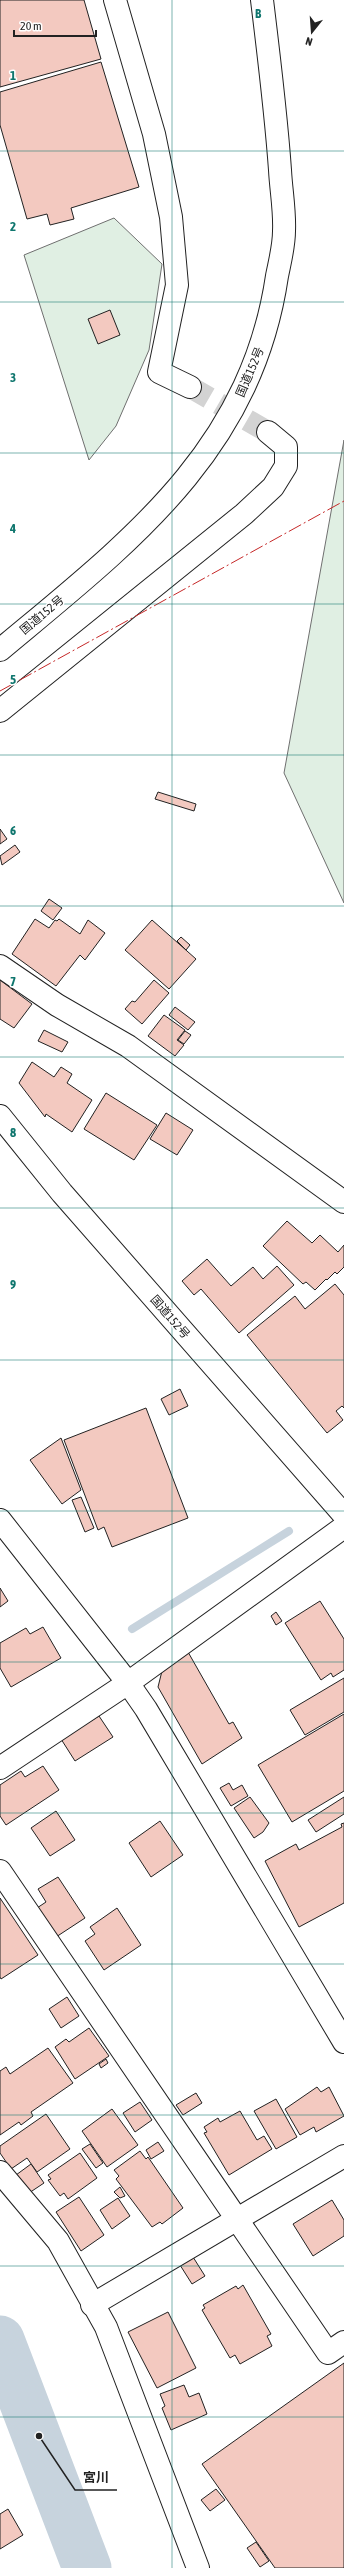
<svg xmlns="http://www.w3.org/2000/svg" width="344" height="2568" font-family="'Asap Condensed','Noto Sans JP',sans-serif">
	<rect width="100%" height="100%" fill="#fff"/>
	<!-- green -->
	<g fill="#e0efe3" stroke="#6f6f6f">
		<polygon points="114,218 162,264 149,350 116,426 89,460 24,255"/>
		<polygon points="344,440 344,903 284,773"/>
	</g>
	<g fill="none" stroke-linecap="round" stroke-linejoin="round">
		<!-- stream -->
		<polyline stroke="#c7d3dd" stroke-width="8" points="132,1629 289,1531"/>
		<!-- river -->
		<polyline stroke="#c7d3dd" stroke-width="49" points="0,2340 87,2568"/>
	</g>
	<!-- building -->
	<g fill="#f3c9c0" stroke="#222">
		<polygon points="0,0 84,0 101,59 0,87"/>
		<polygon points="101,62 139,187 71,208 74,219 50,225 47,214 27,219 0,125 0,92"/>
		<polygon points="110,310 120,335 98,344 88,319"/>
		<polygon points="158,792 196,804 194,811 155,799"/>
		<polygon points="0,829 7,839 0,844"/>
		<polygon points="15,845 20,852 2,865 0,856"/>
		<polygon points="49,899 62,908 53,920 41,911"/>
		<polygon points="35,919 49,928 55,920 57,921 59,919 80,934 88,920 105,933 85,960 80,955 56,986 12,954"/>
		<polygon points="152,920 196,959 169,989 125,950"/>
		<polygon points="181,937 190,945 186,950 177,941"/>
		<polygon points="0,980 32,1004 14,1028 0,1019"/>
		<polygon points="154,980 169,993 142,1024 125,1009 132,1001 135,1002"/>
		<polygon points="175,1007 195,1022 188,1030 169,1015"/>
		<polygon points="164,1015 185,1030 177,1040 184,1045 175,1056 148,1036"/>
		<polygon points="44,1030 68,1042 62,1052 38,1041"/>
		<polygon points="185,1031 191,1035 184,1044 178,1040"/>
		<polygon points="32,1062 54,1077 61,1067 72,1074 67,1083 92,1100 72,1132 46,1114 45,1117 19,1083"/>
		<polygon points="106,1093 157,1125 134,1160 84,1129"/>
		<polygon points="166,1113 193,1130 177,1155 150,1139"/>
		<polygon points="287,1221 312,1243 320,1235 338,1252 344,1245 344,1267 337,1274 335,1272 327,1280 326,1279 315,1290 306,1282 303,1284 263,1246"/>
		<polygon points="207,1259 231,1286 253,1267 263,1279 277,1266 294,1285 239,1333 201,1289 194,1295 182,1281"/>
		<polygon points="335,1284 344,1295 344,1408 342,1406 336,1411 343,1420 327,1433 247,1335 295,1296 305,1309"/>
		<polygon points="180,1389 188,1406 169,1415 161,1399"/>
		<polygon points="146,1408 188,1518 112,1547 104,1527 98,1530 64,1440"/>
		<polygon points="61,1438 81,1490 62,1504 30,1460"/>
		<polygon points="81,1497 94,1528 85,1532 72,1500"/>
		<polygon points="0,1588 8,1601 0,1607"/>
		<polygon points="320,1601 344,1639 344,1670 333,1677 331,1673 321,1680 285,1623"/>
		<polygon points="276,1612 282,1621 276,1625 271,1616"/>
		<polygon points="43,1627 61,1658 11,1687 0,1668 0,1643 26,1628 30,1634"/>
		<polygon points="188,1652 229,1724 233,1722 242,1738 202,1764 158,1687 163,1667"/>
		<polygon points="344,1678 344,1712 305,1735 290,1710"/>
		<polygon points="344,1714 344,1791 292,1822 258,1765"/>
		<polygon points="99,1716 113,1737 75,1761 61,1739"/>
		<polygon points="43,1766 59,1790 6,1825 0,1816 0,1785 21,1771 25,1777"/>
		<polygon points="229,1783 233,1790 242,1785 248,1796 231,1806 220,1788"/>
		<polygon points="250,1797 269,1823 263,1832 254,1838 234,1808"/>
		<polygon points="344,1797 344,1814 316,1832 308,1820"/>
		<polygon points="56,1811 75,1840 50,1856 31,1828"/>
		<polygon points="160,1821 183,1855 151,1877 129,1843"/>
		<polygon points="344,1823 344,1903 299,1927 265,1861 296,1844 299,1850 342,1827 341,1824"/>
		<polygon points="58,1877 85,1918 56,1937 37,1908 46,1902 38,1889"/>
		<polygon points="0,1898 38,1955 1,1979 0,1977"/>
		<polygon points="117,1908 141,1945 104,1970 85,1941 95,1934 90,1927"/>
		<polygon points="67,1997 79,2016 61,2028 49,2009"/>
		<polygon points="89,2028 109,2056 75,2079 55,2047 66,2039 69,2042"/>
		<polygon points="48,2048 73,2083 31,2112 33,2116 21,2125 19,2122 0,2135 0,2071 6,2067 10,2074"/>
		<polygon points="106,2059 108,2063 101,2068 99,2064"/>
		<polygon points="317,2087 321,2092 329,2087 344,2116 316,2132 314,2127 300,2135 285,2109"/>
		<polygon points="196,2093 202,2103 183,2115 176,2105"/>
		<polygon points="276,2099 297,2137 276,2149 254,2111"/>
		<polygon points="140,2102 152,2120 135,2132 123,2113"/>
		<polygon points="112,2109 138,2145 107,2167 82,2131"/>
		<polygon points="240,2111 257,2140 264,2136 272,2149 229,2175 204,2133 207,2132 204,2127 218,2118 220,2122"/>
		<polygon points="46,2114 70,2149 37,2172 27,2158 11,2169 0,2153 0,2146"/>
		<polygon points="158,2142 164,2151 151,2159 146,2150"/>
		<polygon points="90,2144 103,2163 96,2168 82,2149"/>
		<polygon points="140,2151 146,2159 148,2157 183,2208 162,2224 160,2222 152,2227 116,2179 119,2176 114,2170"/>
		<polygon points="80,2153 97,2178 68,2199 64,2193 60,2196 48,2180 51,2179 48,2175"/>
		<polygon points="31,2164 44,2183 29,2193 16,2175"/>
		<polygon points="120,2187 125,2196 120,2198 114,2192"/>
		<polygon points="79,2197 104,2235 81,2251 56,2212"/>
		<polygon points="118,2198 130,2216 112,2229 100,2210"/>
		<polygon points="332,2200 344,2220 344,2236 313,2256 293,2224"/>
		<polygon points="193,2257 205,2276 192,2284 180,2265"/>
		<polygon points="243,2285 271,2334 267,2336 272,2346 240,2364 235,2355 230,2358 202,2310 205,2308 203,2305 236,2286 238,2289"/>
		<polygon points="168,2312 196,2368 157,2388 128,2332"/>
		<polygon points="344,2363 344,2568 275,2568 202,2464"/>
		<polygon points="184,2385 189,2397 199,2393 207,2414 171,2430 162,2408 165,2406 160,2394"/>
		<polygon points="216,2489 225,2500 210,2511 201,2500"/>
		<polygon points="8,2509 23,2535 0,2549 0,2514"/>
		<polygon points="256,2542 269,2561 260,2567 247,2548"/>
	</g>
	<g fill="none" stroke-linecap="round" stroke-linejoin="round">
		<!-- minor-tunnel -->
		<polyline stroke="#d3d3d3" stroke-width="22" stroke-dasharray="22 11" stroke-linecap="butt" points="190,387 268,432"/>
		<defs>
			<g id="minor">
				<polyline points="115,0 154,134 171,217 177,285 159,372 190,387"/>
				<polyline points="0,711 244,514 273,487 286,466 286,447 268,432"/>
				<polyline points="0,966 57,1005 128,1046 344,1202"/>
				<polyline points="0,1520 128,1683 146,1709 344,2042"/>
				<polyline points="0,1768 128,1683 344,1527"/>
				<polyline points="0,1871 328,2353 344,2342"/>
				<polyline points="0,2172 58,2241 106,2327 198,2568"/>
				<polyline points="92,2305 344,2156"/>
			</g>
			<g id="highway">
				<path d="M0 650C128 543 251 452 277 276 280 261 284 246 284 231 285 211 281 190 280 170 276 113 269 57 262 0"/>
				<polyline points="0,1116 62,1193 344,1515"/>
			</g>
		</defs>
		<!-- minor casing -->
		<use href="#minor" stroke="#222" stroke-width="24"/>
		<!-- highway casing -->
		<use href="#highway" stroke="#222" stroke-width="24"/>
		<!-- minor -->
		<use href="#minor" stroke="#fff" stroke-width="22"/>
		<!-- highway -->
		<use href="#highway" stroke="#fff" stroke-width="22"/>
		<!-- power -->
		<polyline stroke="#c62828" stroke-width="1" stroke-dasharray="14 3 2 3" stroke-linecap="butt" points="0,691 344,501"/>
	</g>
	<!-- grid -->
	<path fill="none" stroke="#0f766e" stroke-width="1" stroke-opacity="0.55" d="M172 0V2568M0 151H344M0 302H344M0 453H344M0 604H344M0 755H344M0 906H344M0 1057H344M0 1208H344M0 1360H344M0 1511H344M0 1662H344M0 1813H344M0 1964H344M0 2115H344M0 2266H344M0 2417H344"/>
	<g text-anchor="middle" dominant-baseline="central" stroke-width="3" stroke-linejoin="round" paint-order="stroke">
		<!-- street labels -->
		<g font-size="12" fill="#222" stroke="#fff">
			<text transform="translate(250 372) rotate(-67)">国道152号</text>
			<text transform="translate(42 615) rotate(-40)">国道152号</text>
			<text transform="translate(170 1317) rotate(49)">国道152号</text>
		</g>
	</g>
	<g font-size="13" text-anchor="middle" font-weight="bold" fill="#0f766e" stroke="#fff" stroke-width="3" stroke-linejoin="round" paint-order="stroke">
		<text x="258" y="18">B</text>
		<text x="13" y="80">1</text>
		<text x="13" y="231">2</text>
		<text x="13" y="382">3</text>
		<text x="13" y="533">4</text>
		<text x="13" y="684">5</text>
		<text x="13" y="835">6</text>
		<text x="13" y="986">7</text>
		<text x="13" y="1137">8</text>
		<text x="13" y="1289">9</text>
	</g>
	<!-- callouts -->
	<path fill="none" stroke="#222" stroke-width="1.5" d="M39 2436L75 2490H117"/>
	<circle fill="#222" stroke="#fff" stroke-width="1.5" cx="39" cy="2436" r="4"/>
	<g font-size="13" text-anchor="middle" font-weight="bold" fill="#222" stroke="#fff" stroke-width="3" stroke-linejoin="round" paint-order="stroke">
		<text x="96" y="2482">宮川</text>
	</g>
	<!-- north arrow -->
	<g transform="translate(312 32) rotate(197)" stroke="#ffffff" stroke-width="3" paint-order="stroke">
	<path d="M0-3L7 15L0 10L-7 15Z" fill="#222222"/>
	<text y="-6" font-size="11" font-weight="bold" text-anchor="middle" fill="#222222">N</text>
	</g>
	<!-- scale -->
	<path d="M14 30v6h82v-6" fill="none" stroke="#222222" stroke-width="2"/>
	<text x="20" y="30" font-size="12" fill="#222222" stroke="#ffffff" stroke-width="3" paint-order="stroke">20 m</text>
</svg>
